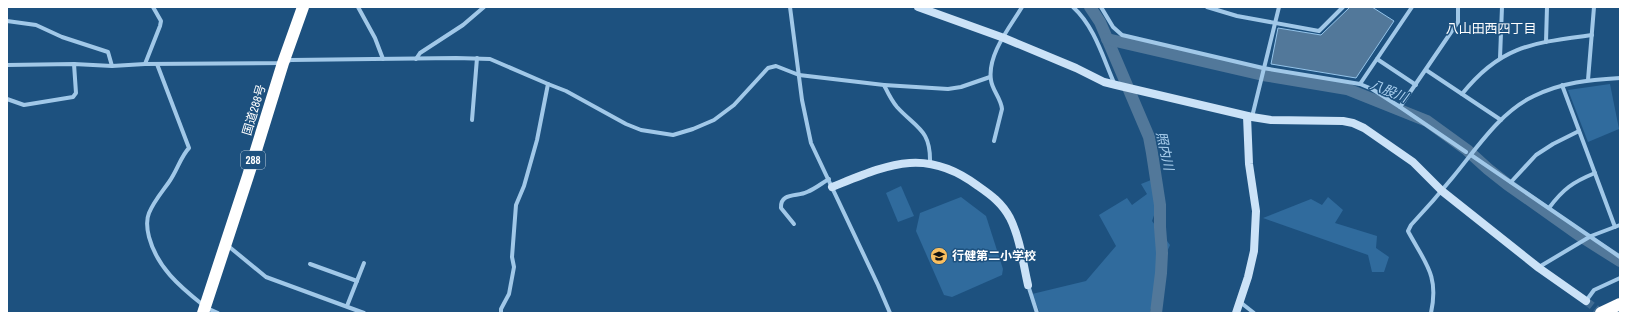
<svg xmlns="http://www.w3.org/2000/svg" width="1627" height="320" font-family="'Archivo Narrow','Noto Sans JP',sans-serif">
	<rect width="100%" height="100%" fill="#1d517f"/>
	<!-- green -->
	<g fill="#306b9d">
		<polygon points="1610,84 1619,129 1588,142 1568,90"/>
		<polygon points="1151,180 1158,204 1152,221 1170,245 1160,268 1153,305 1150,310 1150,313 1040,313 1032,294 1086,281 1116,246 1099,215 1127,198 1132,205 1147,194 1141,184"/>
		<polygon points="901,186 914,216 898,222 886,193"/>
		<polygon points="961,197 986,216 1003,269 1002,275 952,297 944,295 916,231 920,213"/>
		<polygon points="1328,197 1343,210 1335,223 1377,236 1376,248 1389,257 1384,272 1372,272 1368,255 1263,218 1311,199 1322,205"/>
	</g>
	<!-- water -->
	<polygon fill="#52789a" stroke="#94c4ea" points="1350,7 1372,7 1394,21 1356,78 1271,64 1278,28 1321,35"/>
	<g fill="none" stroke-linecap="round" stroke-linejoin="round">
		<!-- river -->
		<g stroke="#52789a" stroke-width="12">
			<polyline points="1090,7 1100,22 1149,137 1152,153 1160,205 1160,227 1162,253 1161,273 1156,313"/>
			<polyline points="1107,39 1263,75 1347,89 1427,121 1467,150 1488,169 1507,184 1582,237 1620,261"/>
		</g>
		<!-- secondary-tunnel -->
		<polyline stroke="#3f6b92" stroke-width="8" stroke-dasharray="8 4" stroke-linecap="butt" points="1586,301 1601,313"/>
		<!-- street -->
		<g stroke="#a1c8e8" stroke-width="4">
			<polyline points="358,7 375,38 383,59"/>
			<polyline points="790,7 802,100 811,143 878,285 890,313"/>
			<path d="M1073 7C1095 27 1103 58 1115 85"/>
			<polyline points="1101,7 1113,27 1122,35 1263,68 1360,84 1372,89 1400,107 1466,152"/>
			<polyline points="1207,7 1237,16 1319,31 1343,7"/>
			<polyline points="7,21 36,25 62,37 108,52 112,66"/>
			<polyline points="1546,42 1547,7"/>
			<polyline points="1500,58 1502,7"/>
			<polyline points="416,59 420,53 463,25 484,7"/>
			<polyline points="1377,59 1416,85"/>
			<polyline points="145,64 160,26 161,21 153,7"/>
			<path d="M157 64 189 148C181 156 177 171 169 182 162 192 154 201 149 213 146 220 147 229 149 237 157 267 179 286 203 305"/>
			<path d="M7 65 74 64 112 66 145 64 283 63 291 60 456 58 490 59 548 84 566 91 626 124 641 130 673 135 693 129 714 120 734 105 768 68 776 66 799 75 884 85C888 93 891 100 897 107 916 128 931 129 930 163"/>
			<polyline points="1426,70 1501,120"/>
			<polyline points="1588,80 1594,7"/>
			<polyline points="1360,84 1412,7"/>
			<polyline points="884,85 948,89 961,87 990,77"/>
			<polyline points="1562,85 1615,227"/>
			<path d="M1462 94C1501 45 1533 43 1592 35"/>
			<polyline points="7,99 24,105 73,97 76,93 74,64"/>
			<polyline points="1400,107 1458,22 1458,7"/>
			<polyline points="1252,117 1279,7"/>
			<polyline points="472,120 477,58"/>
			<path d="M994 141 1002 109C1001 98 992 90 991 80 987 55 1010 27 1022 7"/>
			<polyline points="1471,155 1620,257"/>
			<polyline points="1511,182 1536,155 1553,144 1579,131"/>
			<path d="M1549 208C1563 189 1573 182 1595 173"/>
			<path d="M794 224 781 208C780 192 798 197 807 192 815 189 822 183 829 179"/>
			<polyline points="227,245 266,277 364,313"/>
			<polyline points="310,264 357,281"/>
			<polyline points="1539,267 1591,236 1620,225"/>
			<polyline points="1028,285 1037,313"/>
			<polyline points="1586,301 1594,290 1620,278"/>
			<polyline points="1240,302 1254,313"/>
			<polyline points="347,306 364,263"/>
			<polyline points="209,309 218,313"/>
			<polyline points="501,313 501,309 509,294 514,267 512,257 516,205 524,186 537,140 548,84"/>
			<path d="M1431 313C1439 276 1426 264 1409 233L1408 231 1411 225C1426 209 1440 193 1453 177 1477 148 1500 112 1534 96 1563 82 1589 80 1620 78"/>
		</g>
		<!-- secondary -->
		<g stroke="#cbe2f7" stroke-width="8">
			<polyline points="918,7 1004,38 1076,68 1104,82 1116,85 1252,117 1271,120 1343,121 1353,123 1364,128 1413,162 1442,191 1539,268 1586,301"/>
			<path d="M832 187C887 165 925 146 978 186 991 195 1002 203 1010 218 1020 238 1023 263 1028 285"/>
			<polyline points="1236,313 1248,277 1254,251 1256,211 1249,164 1247,116"/>
		</g>
		<!-- highway -->
		<g stroke="#fff" stroke-width="12">
			<polyline points="203,313 248,176 283,63 303,7"/>
			<polyline points="1601,313 1620,304"/>
		</g>
	</g>
	<!-- icons -->
	<defs>
		<symbol id="school-disc" viewBox="-11 -11 22 22"><circle r="9.5" fill="#f8be5f" stroke="#1d517f"/><path d="M0-5L7-2L0 1L-7-2ZM-4 1L0 2.5L4 1V4Q0 6-4 4Z" fill="#111"/></symbol>
	</defs>
	<g fill-rule="evenodd">
		<use href="#school-disc" x="929" y="246" width="20" height="20"/>
	</g>
	<g text-anchor="middle" dominant-baseline="central" stroke-width="3" stroke-linejoin="round" paint-order="stroke">
		<!-- shield labels -->
		<rect fill="#1d517f" stroke="#bbcbd9" stroke-width="1" x="241" y="151" width="24" height="18" rx="3"/>
		<g font-size="11" font-weight="bold" fill="#fff">
			<text x="253" y="160">288</text>
		</g>
		<!-- street labels -->
		<g font-size="12" fill="#fff" stroke="#1d517f">
			<text transform="translate(254 110) rotate(-73)">国道288号</text>
		</g>
		<!-- poi labels -->
		<g font-size="12" font-weight="bold" fill="#fff" stroke="#1d517f" text-anchor="start">
			<text x="952" y="256">行健第二小学校</text>
		</g>
		<!-- neighbourhood labels -->
		<g font-size="13" fill="#fff" stroke="#1d517f">
			<text x="1491" y="28">八山田西四丁目</text>
		</g>
		<!-- water labels -->
		<g font-size="13" font-style="italic" fill="#acd1f0" stroke="#1d517f">
			<text transform="translate(1389 91) rotate(22)">八股川</text>
			<text transform="translate(1165 151) rotate(78)">照内川</text>
		</g>
	</g>
	<!-- border -->
	<rect width="1627" height="320" fill="none" stroke="#ffffff" stroke-width="16"/>
</svg>
